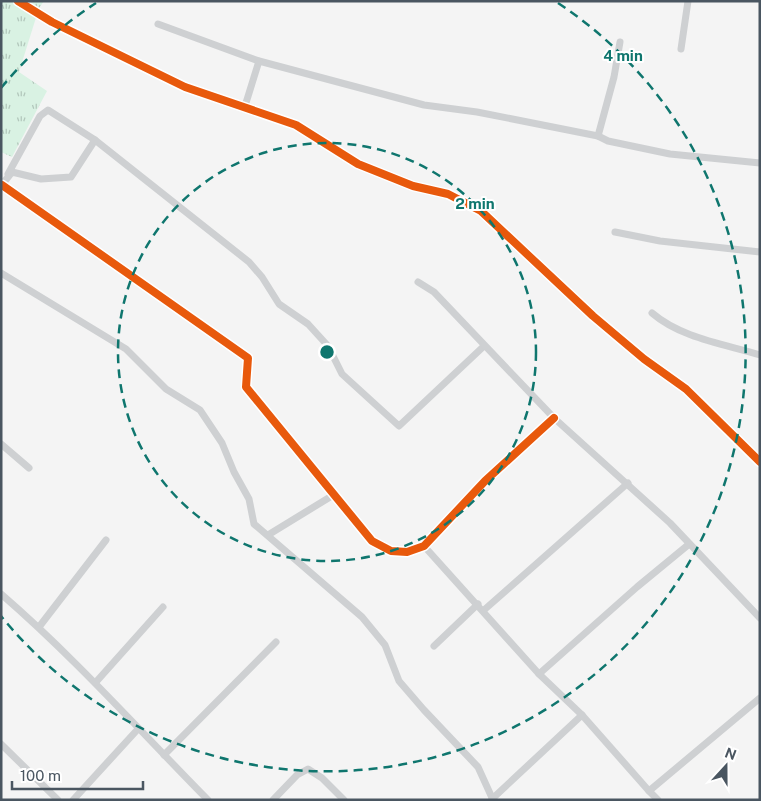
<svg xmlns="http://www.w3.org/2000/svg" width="761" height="801" font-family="'Public Sans',sans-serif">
	<defs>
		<pattern id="grass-tufts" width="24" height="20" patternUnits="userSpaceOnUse" patternTransform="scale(1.25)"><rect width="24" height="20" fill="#d9f2e3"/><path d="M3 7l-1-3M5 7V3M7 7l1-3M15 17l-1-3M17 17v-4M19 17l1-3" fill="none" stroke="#b2c7bb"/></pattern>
	</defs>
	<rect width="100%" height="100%" fill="#f4f4f4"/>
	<!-- grass -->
	<polygon fill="url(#grass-tufts)" points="1,1 44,1 39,8 19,72 47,91 12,157 1,152"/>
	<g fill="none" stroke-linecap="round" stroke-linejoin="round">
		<!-- minor -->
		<g stroke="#ced0d2" stroke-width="7">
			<polyline points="18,1 52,22 185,87 296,125 358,164 413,186 448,194 481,211 593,316 644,359 686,389 760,462"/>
			<polyline points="158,24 259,61 424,105 477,112 598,136 608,141 670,154 760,163"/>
			<polyline points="681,49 688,1"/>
			<polyline points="245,106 259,61"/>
			<polyline points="598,136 614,77 620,42"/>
			<polyline points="8,174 40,116 48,110 95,140 249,262 262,277 279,304 308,324 328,346 342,374 399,426 484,346"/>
			<polyline points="2,185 248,358 246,387 372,541 391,551 407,552 424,546 485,481 554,418"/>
			<polyline points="1,186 12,172 41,179 71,177 95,140"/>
			<polyline points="615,232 660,241 760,252"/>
			<polyline points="1,273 126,349 166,389 200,410 222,443 234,472 249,499 254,524 362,617 385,645 399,681 424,710 478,767 493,800"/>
			<polyline points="418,282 434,292 554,418 670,523 760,618"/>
			<path d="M652 313C681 338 724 344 760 355"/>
			<polyline points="1,444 29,468"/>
			<polyline points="268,535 335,494"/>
			<polyline points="424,546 539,674 582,715 649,791"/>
			<path d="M1 594C75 658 139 730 208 800"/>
			<polyline points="484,610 628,483"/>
			<polyline points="39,627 106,540"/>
			<polyline points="434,646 478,604"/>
			<polyline points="539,674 637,587 688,545"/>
			<polyline points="96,682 163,607"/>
			<polyline points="1,744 58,800"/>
			<polyline points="164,755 276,642"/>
			<polyline points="492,799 582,715"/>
			<polyline points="73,800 138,729"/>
			<polyline points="273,800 297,775 308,769 322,778 344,800"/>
			<polyline points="658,800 649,791 760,698"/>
		</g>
		<defs>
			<g id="cycleway">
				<polyline points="18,1 52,22 185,87 296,125 358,164 413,186 448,194 481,211 593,316 644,359 686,389 760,462"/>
				<polyline points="2,185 248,358 246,387 372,541 391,551 407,552 424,546 485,481 554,418"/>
			</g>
		</defs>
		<!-- cycleway casing -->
		<use href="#cycleway" stroke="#fff" stroke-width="11"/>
		<!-- cycleway -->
		<use href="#cycleway" stroke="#e8590c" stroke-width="8"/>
	</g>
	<!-- distance rings -->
	<g fill="none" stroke="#0f766e" stroke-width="2.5" stroke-dasharray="9 6">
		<circle cx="327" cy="352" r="209"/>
		<path d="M1 88A419 419 0 0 1 96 3M558 3A419 419 0 1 1 1 616"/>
	</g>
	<circle cx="327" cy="352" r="8" fill="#0f766e" stroke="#fff" stroke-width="2.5"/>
	<g font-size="15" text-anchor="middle" font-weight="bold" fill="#0f766e" stroke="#fff" stroke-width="4" stroke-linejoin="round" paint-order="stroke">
		<text x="623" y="61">4 min</text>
		<text x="475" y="209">2 min</text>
	</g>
	<!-- border -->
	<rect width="761" height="801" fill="none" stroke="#4a5661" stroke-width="5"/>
	<!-- north arrow -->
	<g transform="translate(726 766) rotate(21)" stroke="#ffffff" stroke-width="4" paint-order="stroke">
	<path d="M0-4L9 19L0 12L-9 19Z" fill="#4a5661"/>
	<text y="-8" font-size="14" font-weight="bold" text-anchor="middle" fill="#4a5661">N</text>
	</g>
	<!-- scale -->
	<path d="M12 781v8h131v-8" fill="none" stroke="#4a5661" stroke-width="2.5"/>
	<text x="20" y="781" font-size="15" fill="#4a5661" stroke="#ffffff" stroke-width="4" paint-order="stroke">100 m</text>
</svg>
